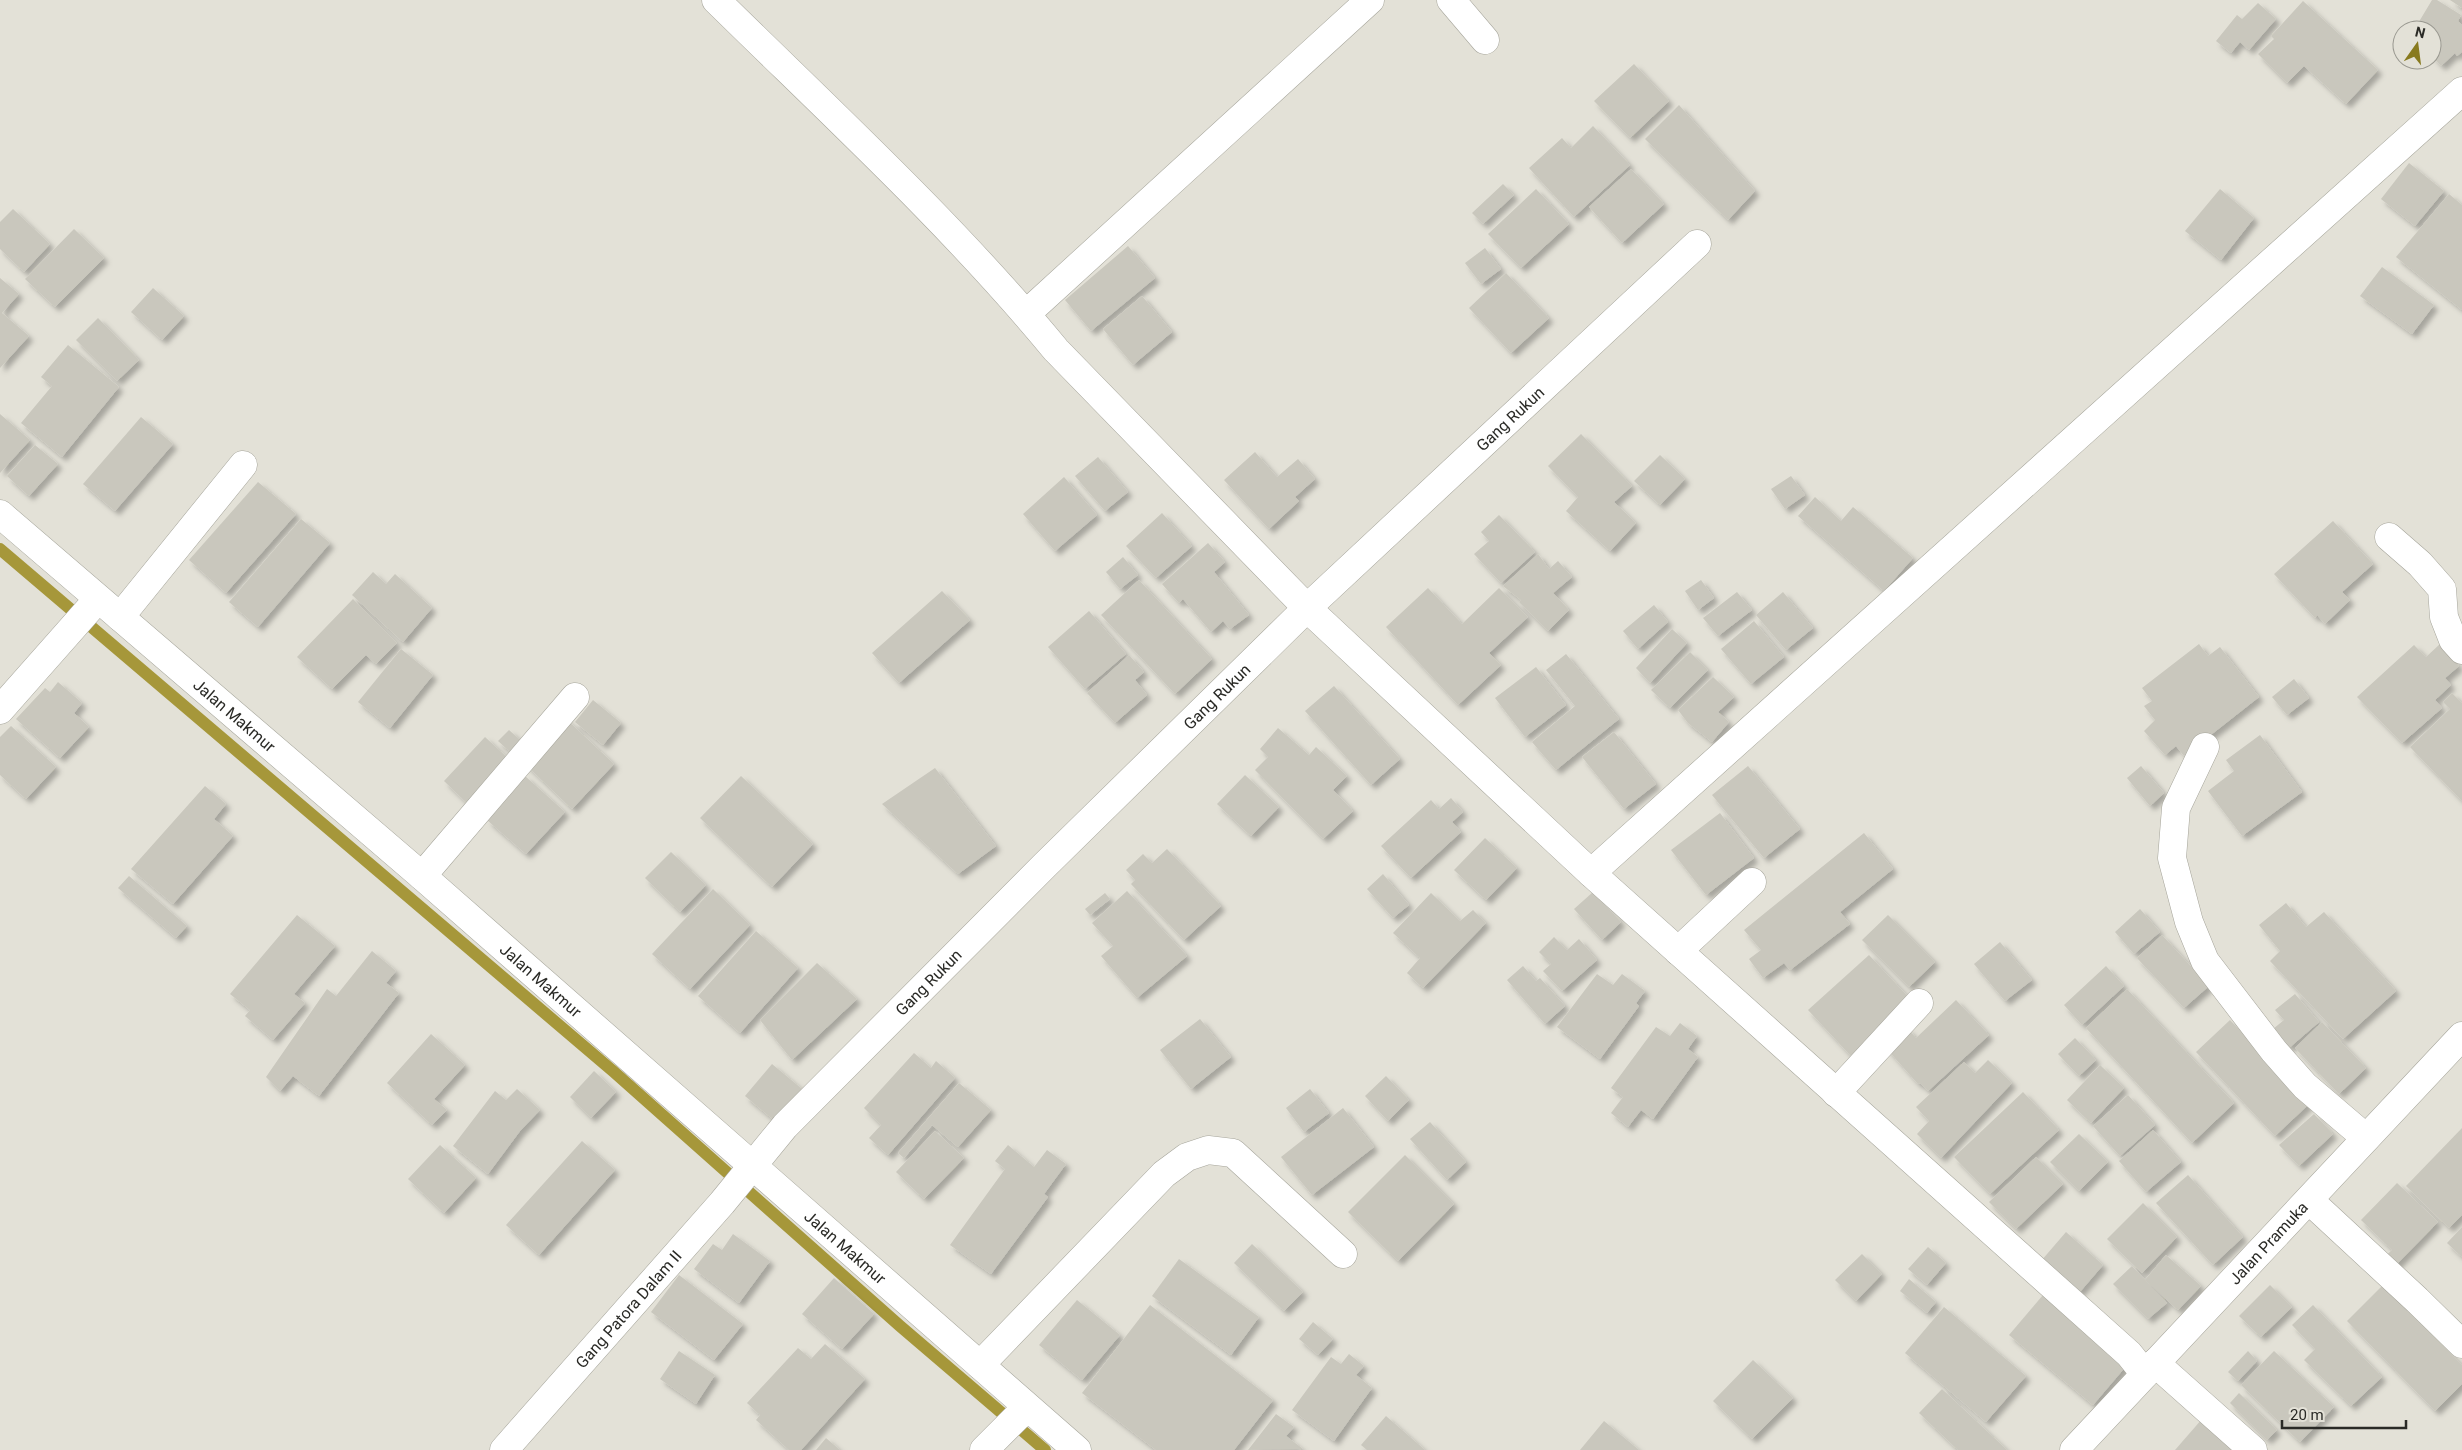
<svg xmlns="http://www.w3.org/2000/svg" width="2462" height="1450" font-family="Roboto,sans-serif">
	<defs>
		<filter id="shadow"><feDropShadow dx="4.5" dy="4.5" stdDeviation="2.5" flood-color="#0004"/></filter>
	</defs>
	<rect width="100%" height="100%" fill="#e3e1d7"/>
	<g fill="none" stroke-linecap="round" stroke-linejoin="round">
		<!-- stream -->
		<polyline stroke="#a6973a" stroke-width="12" points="0,549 614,1072 900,1326 1045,1450"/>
	</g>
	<!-- building -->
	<g fill="#c9c7bd" filter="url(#shadow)">
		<polygon points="2432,0 2437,0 2461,15 2458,21 2462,25 2462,52 2457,56 2455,53 2441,66 2432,56 2432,30 2414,30"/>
		<polygon points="2450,0 2462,0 2462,8"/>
		<polygon points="2303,1 2378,70 2346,104 2304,66 2287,83 2258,54 2274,39 2271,36"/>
		<polygon points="2258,3 2276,19 2249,50 2240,42 2231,53 2216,41 2237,15 2242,19"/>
		<polygon points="1634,64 1669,101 1630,138 1594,101"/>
		<polygon points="1679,105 1755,191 1728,220 1645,139"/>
		<polygon points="1593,126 1630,165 1574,217 1529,168 1562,138 1571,148"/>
		<polygon points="2409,163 2444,191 2415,226 2381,199"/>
		<polygon points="1631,169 1664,204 1622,243 1589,207"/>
		<polygon points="1503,184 1514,195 1483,224 1472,213"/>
		<polygon points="1536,189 1569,224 1521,268 1488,234"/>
		<polygon points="2220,189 2254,218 2221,260 2185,231"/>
		<polygon points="2449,194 2462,205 2462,310 2396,257"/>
		<polygon points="13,209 50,244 24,272 0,249 0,222"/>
		<polygon points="74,229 104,258 55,307 25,279"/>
		<polygon points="1128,246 1155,278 1091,331 1065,300"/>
		<polygon points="1485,248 1501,269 1481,284 1465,263"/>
		<polygon points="2382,267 2434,305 2412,334 2360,296"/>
		<polygon points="1506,273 1549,318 1511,353 1469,308"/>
		<polygon points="0,278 19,294 2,313 29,336 0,368"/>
		<polygon points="153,288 184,316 162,340 131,312"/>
		<polygon points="1142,296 1172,332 1133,365 1103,329"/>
		<polygon points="98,318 139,360 117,381 76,340"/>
		<polygon points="68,345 119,387 62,457 21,423 52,386 41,377"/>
		<polygon points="0,414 30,440 0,473"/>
		<polygon points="141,417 173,444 115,511 83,484"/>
		<polygon points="1581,434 1632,486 1614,502 1636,523 1610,551 1566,511 1578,497 1548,466"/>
		<polygon points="35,445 58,464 29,496 7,476"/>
		<polygon points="1255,452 1277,477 1298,459 1315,479 1295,497 1299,501 1269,529 1224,480"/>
		<polygon points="1660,455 1685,479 1660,505 1634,481"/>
		<polygon points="1098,457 1128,492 1105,511 1075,476"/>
		<polygon points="1791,476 1805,495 1785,509 1771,489"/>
		<polygon points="1064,477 1097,515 1055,551 1023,514"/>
		<polygon points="258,482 296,514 226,593 189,560"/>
		<polygon points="1815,497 1841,521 1853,507 1913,558 1884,591 1798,516"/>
		<polygon points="1162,513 1192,546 1156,578 1126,546"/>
		<polygon points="1499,515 1535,552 1501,583 1474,554 1489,541 1481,532"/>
		<polygon points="301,519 330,543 258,627 229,602"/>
		<polygon points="2333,521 2373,564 2342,592 2350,600 2325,624 2317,615 2315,618 2274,574"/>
		<polygon points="1208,543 1225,562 1214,572 1249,615 1230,629 1223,621 1211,632 1183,599 1179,603 1162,584"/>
		<polygon points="1538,554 1549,569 1558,561 1572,577 1553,593 1569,610 1548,631 1519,602 1521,600 1503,586"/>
		<polygon points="1123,557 1138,575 1120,589 1106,572"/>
		<polygon points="373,572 386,584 395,574 432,608 403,642 352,595"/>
		<polygon points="1139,580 1212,659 1175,694 1101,615"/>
		<polygon points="1701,580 1714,598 1698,610 1685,591"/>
		<polygon points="1428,588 1462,624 1499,588 1528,617 1489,653 1501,665 1458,705 1386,627"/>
		<polygon points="942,591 970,620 899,683 872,653"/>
		<polygon points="1737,592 1752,610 1718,636 1703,618"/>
		<polygon points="1783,592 1813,628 1786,650 1756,615"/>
		<polygon points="353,599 397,643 376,664 366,655 332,689 297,657"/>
		<polygon points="1654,605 1668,622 1638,649 1623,631"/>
		<polygon points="1089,611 1126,654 1085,689 1048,647"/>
		<polygon points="1754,621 1784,657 1751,684 1721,649"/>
		<polygon points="1672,629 1687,643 1650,683 1636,668"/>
		<polygon points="2199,644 2208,656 2220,647 2259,697 2184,756 2176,746 2165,755 2144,731 2155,720 2144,706 2152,701 2142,688"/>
		<polygon points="2440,644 2459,666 2445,678 2451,685 2435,700 2442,708 2402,743 2357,697 2414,645 2426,657"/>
		<polygon points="401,649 433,675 390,728 358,702"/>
		<polygon points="1690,652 1708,670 1670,708 1651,690"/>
		<polygon points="1566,654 1619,719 1556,770 1532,742 1575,706 1546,670"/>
		<polygon points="1129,655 1144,672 1135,680 1147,695 1115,723 1087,693"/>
		<polygon points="1536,667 1566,705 1525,737 1495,698"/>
		<polygon points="1713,677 1734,697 1718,712 1729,722 1712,742 1688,723 1678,710"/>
		<polygon points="2294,679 2309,698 2287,715 2272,697"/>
		<polygon points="58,682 82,703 74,713 89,727 60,758 16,719 45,688 50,692"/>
		<polygon points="1334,686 1400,759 1371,785 1305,711"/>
		<polygon points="2452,693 2462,703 2462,801 2410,747 2450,709 2443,702"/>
		<polygon points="593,700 621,723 603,745 575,722"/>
		<polygon points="565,718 614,764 572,809 523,762"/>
		<polygon points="11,726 56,767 26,799 0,775 0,737"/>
		<polygon points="1278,728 1309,755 1316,747 1347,776 1333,790 1353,811 1323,839 1255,770 1268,757 1260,749"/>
		<polygon points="509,730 528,747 517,758 498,741"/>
		<polygon points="1614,732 1656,784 1624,809 1582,757"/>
		<polygon points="2260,735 2302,792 2242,836 2208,791 2234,771 2226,760"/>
		<polygon points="485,737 512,762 470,806 444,781"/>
		<polygon points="1748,766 1800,829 1764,858 1712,795"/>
		<polygon points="2141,766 2164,793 2150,806 2127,778"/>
		<polygon points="935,768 996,846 958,874 882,804"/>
		<polygon points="1245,775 1279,807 1251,836 1217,804"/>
		<polygon points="525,776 565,812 526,854 487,820"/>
		<polygon points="741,776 813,844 772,887 700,818"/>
		<polygon points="205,786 226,804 214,819 233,836 173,904 131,869"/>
		<polygon points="1451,798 1463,812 1452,822 1461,832 1411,878 1381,846 1431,800 1439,809"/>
		<polygon points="1720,813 1754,858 1706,895 1671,850"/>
		<polygon points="1864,833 1893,869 1840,912 1850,924 1790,970 1784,963 1763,978 1749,959 1761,950 1744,930"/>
		<polygon points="1485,838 1517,868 1486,900 1454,870"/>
		<polygon points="1167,849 1221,906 1184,940 1131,884 1135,880 1126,870 1143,854 1152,863"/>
		<polygon points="671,852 706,885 680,912 645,878"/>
		<polygon points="1383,874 1409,905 1393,918 1367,889"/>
		<polygon points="129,876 187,926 176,938 118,888"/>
		<polygon points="713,889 750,925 690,989 652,954"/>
		<polygon points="1127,891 1187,956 1137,998 1101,956 1113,946 1092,923"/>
		<polygon points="1593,892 1621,922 1602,940 1574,909"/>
		<polygon points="1105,893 1110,899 1090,915 1085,909"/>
		<polygon points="1431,893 1460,921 1473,910 1486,923 1423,988 1407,973 1420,958 1393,933"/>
		<polygon points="2286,903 2306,927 2324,912 2396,991 2343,1039 2270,961 2280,951 2259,925"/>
		<polygon points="2140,909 2160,932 2134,954 2115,932"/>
		<polygon points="297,915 335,946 294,994 305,1003 273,1040 245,1016 250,1010 230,994"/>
		<polygon points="1888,915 1935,962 1909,987 1862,940"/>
		<polygon points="756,931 798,968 740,1033 698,996"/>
		<polygon points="2162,935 2209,986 2184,1008 2137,958"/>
		<polygon points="1554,937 1567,950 1579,939 1597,960 1562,991 1543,971 1551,964 1539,952"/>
		<polygon points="2000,942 2032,980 2005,1001 1974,964"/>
		<polygon points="372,951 396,971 386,983 399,993 319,1096 293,1076 280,1091 266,1077 327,989 336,996"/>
		<polygon points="1869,955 1912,1001 1851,1056 1808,1010"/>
		<polygon points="817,963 857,999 792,1060 760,1020"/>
		<polygon points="1523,966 1536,981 1540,978 1565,1006 1545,1024 1507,980"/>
		<polygon points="2106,966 2124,986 2082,1025 2064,1005"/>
		<polygon points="1597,974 1613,985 1622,974 1645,991 1636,1003 1639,1006 1600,1059 1557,1027"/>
		<polygon points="2127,989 2234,1103 2192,1143 2086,1028"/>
		<polygon points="2295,994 2319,1022 2289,1048 2273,1029 2284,1020 2275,1010"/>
		<polygon points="1956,1000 1989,1035 1928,1091 1920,1083 1918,1084 1886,1048 1907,1028 1916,1038"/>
		<polygon points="1200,1019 1231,1057 1191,1089 1160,1050"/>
		<polygon points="2230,1020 2309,1104 2275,1136 2196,1052"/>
		<polygon points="2322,1022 2366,1068 2339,1094 2295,1048"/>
		<polygon points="1680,1023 1697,1036 1688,1049 1698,1057 1653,1119 1641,1110 1628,1127 1611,1113 1623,1097 1611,1088 1656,1027 1670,1036"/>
		<polygon points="431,1034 465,1065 434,1099 447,1110 432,1125 387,1083"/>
		<polygon points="2075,1038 2096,1060 2079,1076 2058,1054"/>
		<polygon points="914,1053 931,1068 936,1061 955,1078 888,1155 869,1138 881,1125 864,1108"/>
		<polygon points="1988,1060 2012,1083 1941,1158 1917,1134 1929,1121 1916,1107 1964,1062 1975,1073"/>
		<polygon points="772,1064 802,1089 775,1121 745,1096"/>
		<polygon points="2100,1065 2124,1088 2091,1123 2067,1100"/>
		<polygon points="594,1071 616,1092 591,1118 570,1097"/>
		<polygon points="1386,1076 1409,1100 1388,1121 1365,1096"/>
		<polygon points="959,1083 991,1110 958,1147 932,1125 904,1158 898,1153"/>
		<polygon points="517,1089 540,1110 520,1131 488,1174 453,1146 495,1091 506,1100"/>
		<polygon points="1310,1089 1329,1113 1304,1132 1286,1108"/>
		<polygon points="2023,1092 2059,1130 1990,1194 1954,1157"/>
		<polygon points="2128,1095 2155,1125 2120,1156 2093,1126"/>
		<polygon points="1343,1108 1374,1147 1312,1195 1281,1157"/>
		<polygon points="2314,1114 2333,1134 2299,1166 2279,1145"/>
		<polygon points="1430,1122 1466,1162 1447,1180 1410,1139"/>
		<polygon points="2462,1128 2462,1215 2449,1228 2406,1186"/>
		<polygon points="2153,1130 2181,1162 2146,1192 2119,1161"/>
		<polygon points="935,1131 964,1158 924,1199 896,1172"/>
		<polygon points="2079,1134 2108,1162 2079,1191 2050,1162"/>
		<polygon points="582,1141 615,1170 539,1255 506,1225"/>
		<polygon points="440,1145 476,1178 444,1213 408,1179"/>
		<polygon points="1008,1145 1034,1167 1047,1150 1066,1164 1044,1194 1048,1197 991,1274 950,1245 1005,1169 995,1161"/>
		<polygon points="1405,1155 1454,1204 1398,1261 1348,1212"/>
		<polygon points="2036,1157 2063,1184 2016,1229 1989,1202"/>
		<polygon points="2188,1175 2243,1237 2213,1265 2156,1203"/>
		<polygon points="2397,1183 2438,1222 2392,1269 2383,1258 2392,1250 2361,1220"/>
		<polygon points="2143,1203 2177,1237 2142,1273 2107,1239"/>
		<polygon points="2462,1227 2462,1257 2447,1243"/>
		<polygon points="2066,1232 2103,1265 2079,1293 2041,1261"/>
		<polygon points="733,1234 770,1261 739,1303 694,1269 713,1244 722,1250"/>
		<polygon points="1252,1244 1303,1292 1284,1311 1234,1263"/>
		<polygon points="1928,1247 1946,1263 1927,1285 1908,1269"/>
		<polygon points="1862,1254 1882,1274 1856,1301 1835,1280"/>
		<polygon points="2166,1255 2201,1286 2178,1310 2145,1280"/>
		<polygon points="1179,1259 1259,1317 1231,1355 1152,1296"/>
		<polygon points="2132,1266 2167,1303 2148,1319 2113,1284"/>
		<polygon points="679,1275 743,1324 714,1360 651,1312"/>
		<polygon points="834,1278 874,1314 842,1349 802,1314"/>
		<polygon points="1909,1279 1936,1302 1927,1313 1900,1291"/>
		<polygon points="2270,1285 2292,1307 2261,1337 2239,1316"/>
		<polygon points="2383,1285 2462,1365 2462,1384 2435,1411 2347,1321"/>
		<polygon points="2043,1295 2127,1365 2093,1405 2009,1335"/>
		<polygon points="1077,1300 1120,1335 1082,1380 1039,1345"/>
		<polygon points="1150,1305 1273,1400 1234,1450 1156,1450 1082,1393"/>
		<polygon points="2313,1305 2382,1377 2351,1406 2304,1360 2315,1349 2292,1325"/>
		<polygon points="1944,1307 2026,1376 1986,1422 1905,1353"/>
		<polygon points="1313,1322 1333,1339 1318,1355 1299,1339"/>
		<polygon points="825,1344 865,1379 801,1450 789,1450 756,1420 760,1415 747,1403 798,1348 811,1359"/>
		<polygon points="679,1351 715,1375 696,1404 660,1379"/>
		<polygon points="2248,1351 2257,1361 2238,1381 2228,1372"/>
		<polygon points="2274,1351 2334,1407 2300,1442 2241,1385"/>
		<polygon points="1349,1354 1364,1366 1356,1375 1372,1388 1334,1441 1292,1410 1331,1357 1341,1364"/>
		<polygon points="1753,1360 1793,1398 1752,1439 1713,1401"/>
		<polygon points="1942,1389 2007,1450 1958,1450 1919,1413"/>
		<polygon points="2239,1393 2277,1430 2267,1440 2230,1403"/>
		<polygon points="1276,1414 1294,1427 1286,1436 1303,1449 1248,1450"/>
		<polygon points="1386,1416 1425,1450 1367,1450 1361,1445"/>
		<polygon points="2202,1419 2238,1450 2175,1450"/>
		<polygon points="1604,1421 1639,1450 1580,1450"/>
		<polygon points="826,1438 840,1450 816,1450"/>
	</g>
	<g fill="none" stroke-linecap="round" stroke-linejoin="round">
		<defs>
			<g id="minor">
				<path d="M716 0C832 114 953 225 1056 350L1307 608 1591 873 2129 1354 2145 1374"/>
				<polyline points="1451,0 1485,40"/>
				<polyline points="1026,314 1370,0"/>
				<path id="s1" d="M0 514 422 876 1077 1450"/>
				<polyline points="2389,537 2420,564 2442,589 2444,617 2453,640 2462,650"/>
				<polyline points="120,617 243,465"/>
				<polyline points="0,710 98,599"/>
				<polyline points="2205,747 2176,808 2172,858 2189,922 2205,961 2274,1051 2305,1086 2366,1138"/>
				<polyline points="1591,873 2462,91"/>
				<polyline points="422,876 575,697"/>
				<polyline points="1678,951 1752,882"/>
				<polyline points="1836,1093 1919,1003"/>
				<polyline points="2309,1200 2417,1300 2462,1344"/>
				<polyline points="2155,1363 2253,1450"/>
				<polyline points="980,1365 1164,1174 1187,1157 1208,1150 1233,1153 1343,1254"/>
				<path id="s2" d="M504 1450 722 1203 785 1126 1044 866 1307 608 1697 244"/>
				<polyline points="984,1450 1018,1416 1029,1410"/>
				<path id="s3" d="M2074 1450 2462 1036"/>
			</g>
		</defs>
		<!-- minor casing -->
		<use href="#minor" stroke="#a6a59b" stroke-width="29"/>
		<!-- minor -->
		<use href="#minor" stroke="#fff" stroke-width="28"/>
	</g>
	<g text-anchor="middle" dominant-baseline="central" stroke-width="4.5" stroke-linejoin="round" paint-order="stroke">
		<!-- street labels -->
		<g font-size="16" fill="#2a2a26" stroke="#e3e1d7">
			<text stroke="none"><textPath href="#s2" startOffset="1442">Gang Rukun</textPath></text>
			<text stroke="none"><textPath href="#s2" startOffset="1038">Gang Rukun</textPath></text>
			<text stroke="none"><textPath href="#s1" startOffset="309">Jalan Makmur</textPath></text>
			<text stroke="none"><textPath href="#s1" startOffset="714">Jalan Makmur</textPath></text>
			<text stroke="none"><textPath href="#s2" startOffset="632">Gang Rukun</textPath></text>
			<text stroke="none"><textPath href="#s3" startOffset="284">Jalan Pramuka</textPath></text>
			<text stroke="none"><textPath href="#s1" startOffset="1119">Jalan Makmur</textPath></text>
			<text stroke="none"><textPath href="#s2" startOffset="188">Gang Patora Dalam II</textPath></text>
		</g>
	</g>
	<!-- north arrow -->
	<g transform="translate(2417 45) rotate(14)"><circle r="24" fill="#e3e1d7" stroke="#999890"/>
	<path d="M0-4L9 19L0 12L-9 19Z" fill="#887a1f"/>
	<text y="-8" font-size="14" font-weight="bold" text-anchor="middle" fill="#2a2a26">N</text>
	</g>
	<!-- scale -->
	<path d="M2282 1420v8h124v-8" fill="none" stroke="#2a2a26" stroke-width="2.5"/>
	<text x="2290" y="1420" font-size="15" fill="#2a2a26" stroke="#e3e1d7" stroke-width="4" paint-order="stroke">20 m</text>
</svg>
